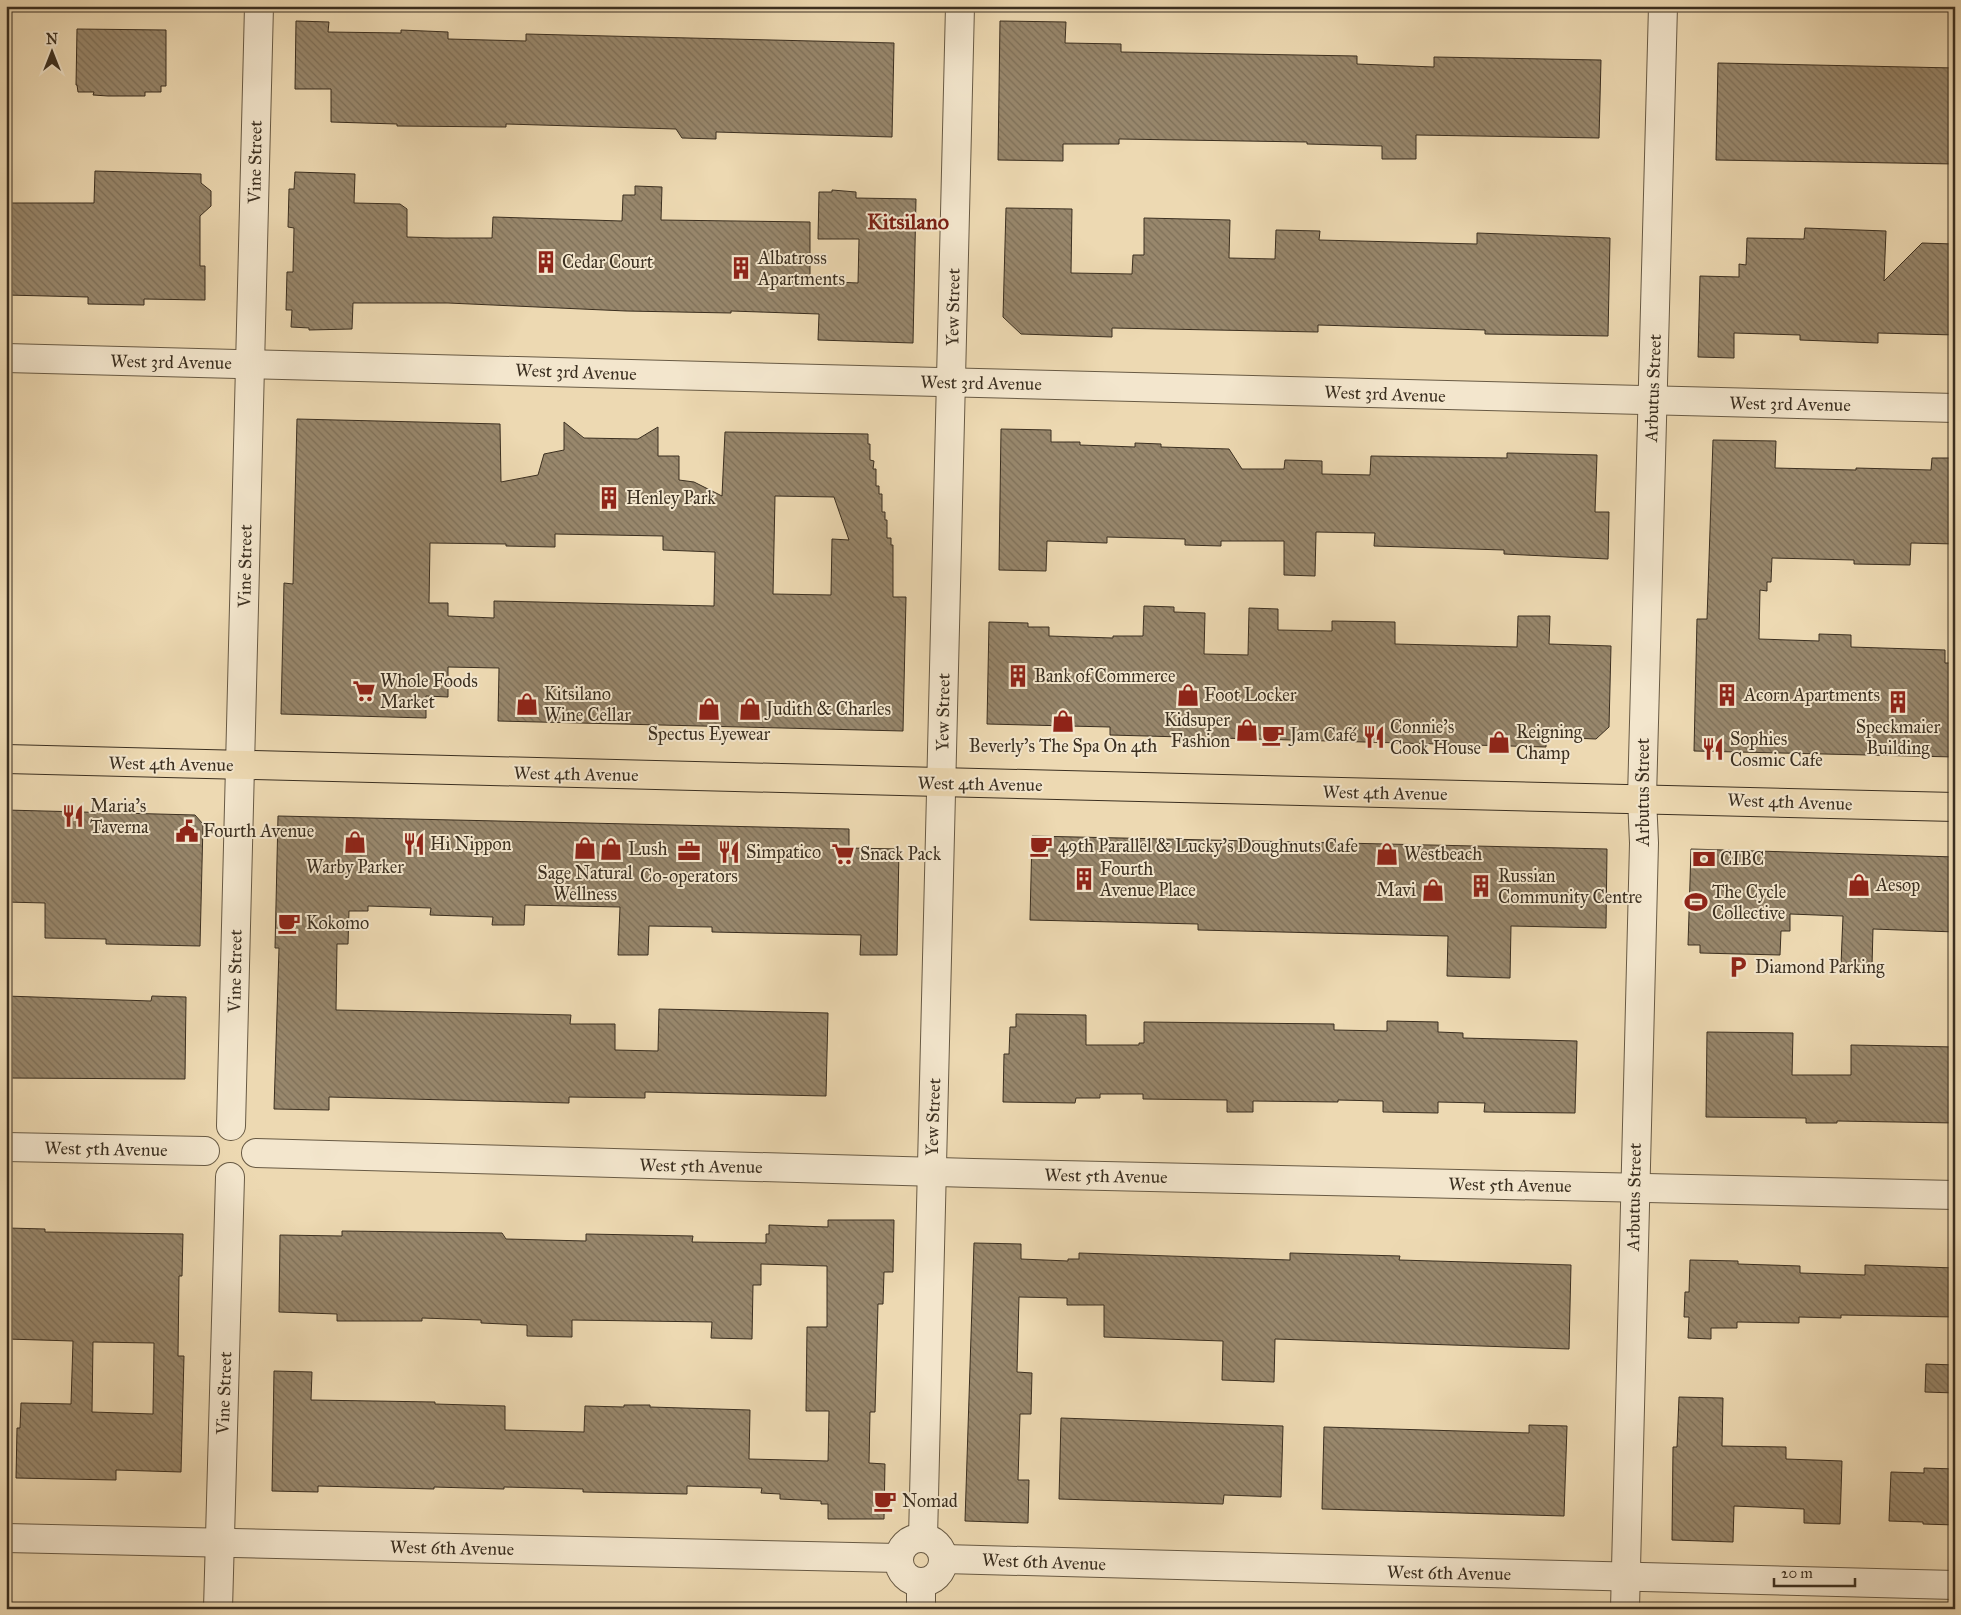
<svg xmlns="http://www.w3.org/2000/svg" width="1961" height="1615" font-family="'IM FELL Great Primer',serif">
	<defs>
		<pattern id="building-back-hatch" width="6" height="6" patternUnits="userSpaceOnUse" patternTransform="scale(1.25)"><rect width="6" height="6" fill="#98876c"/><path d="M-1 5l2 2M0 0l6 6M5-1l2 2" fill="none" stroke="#7d6f58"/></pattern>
	</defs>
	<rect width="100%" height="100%" fill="#edd9b2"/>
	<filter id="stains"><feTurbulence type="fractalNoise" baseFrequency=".004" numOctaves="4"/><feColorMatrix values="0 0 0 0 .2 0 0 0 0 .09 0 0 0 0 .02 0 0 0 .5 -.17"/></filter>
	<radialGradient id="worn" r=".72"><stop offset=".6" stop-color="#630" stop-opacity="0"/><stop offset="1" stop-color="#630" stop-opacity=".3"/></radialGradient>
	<!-- building -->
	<g fill="url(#building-back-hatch)" stroke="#3b2f20" fill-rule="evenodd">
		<polygon points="296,21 329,22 328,32 401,33 401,30 448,32 448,39 526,41 526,34 894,43 892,137 716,132 716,139 682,138 676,129 506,124 506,127 397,126 397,124 331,122 331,89 295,89"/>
		<polygon points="1000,21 1066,22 1065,43 1121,44 1121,52 1357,56 1357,64 1434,67 1434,57 1601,60 1599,138 1416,135 1416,159 1382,159 1382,146 1307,144 1307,142 1119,139 1119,144 1063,144 1063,161 998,160"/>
		<polygon points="77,29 166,30 166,86 161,86 161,92 145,92 145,96 108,96 93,95 94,92 78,92 77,85 76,85"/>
		<polygon points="1718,63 1955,68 1955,164 1716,160"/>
		<polygon points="95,171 201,174 201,183 211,191 211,206 200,216 200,266 205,266 205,300 144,299 144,305 88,304 88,297 6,295 6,203 94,203"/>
		<polygon points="295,172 355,174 354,203 400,204 407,209 407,237 445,238 492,238 493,217 622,221 623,195 635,195 635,186 662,187 661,220 810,222 810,281 858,283 859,239 818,239 819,192 832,192 832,190 856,192 856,198 916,199 913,343 818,340 819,314 731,311 731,313 626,311 448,303 353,303 352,329 309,330 309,328 291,327 292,310 286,310 287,272 293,272 294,228 288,227 289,189 294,189"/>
		<polygon points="1006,208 1072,209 1071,273 1132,274 1133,255 1144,255 1144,218 1230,220 1229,258 1275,259 1276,230 1320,231 1319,240 1477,244 1477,233 1610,238 1608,336 1485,334 1485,330 1318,325 1318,332 1112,328 1112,337 1021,334 1003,317"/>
		<polygon points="1805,228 1886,231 1884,281 1922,243 1953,244 1953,259 1955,259 1955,335 1878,333 1878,343 1800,340 1800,335 1734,333 1734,358 1698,357 1700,276 1739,277 1739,264 1746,265 1747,238 1804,239"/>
		<path d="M297 419 500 424 501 482 538 475 544 454 564 450V422L584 438 638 439 658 427V456H679V480L694 482 722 496 725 432 868 434V444H870V460L874 461 873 469H876V486H879V494H882V512H885V520H887V538H891V545H893V597H906L903 731 498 721 499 668 448 667V697L426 696V718L281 714 284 583 293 584ZM775 496 834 497 849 540 832 539 831 595 773 594ZM555 534 663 536V550L715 552 714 606 494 601V618L448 616V603H429L430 543 506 544V546L555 547Z"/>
		<polygon points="1001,429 1051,430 1051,442 1080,442 1080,445 1135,447 1135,443 1161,444 1161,447 1229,449 1242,469 1284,469 1285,460 1322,461 1322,474 1370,475 1371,456 1507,458 1507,453 1597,455 1595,512 1609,512 1608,559 1504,554 1504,550 1374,546 1375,533 1316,532 1315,576 1284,575 1284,541 1221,541 1221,546 1185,545 1185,539 1107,537 1107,543 1047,541 1046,571 999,570"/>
		<polygon points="1713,440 1776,441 1775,468 1856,470 1856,468 1931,470 1932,458 1955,458 1955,544 1911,543 1910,565 1854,564 1854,560 1772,558 1771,582 1767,582 1767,591 1760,590 1759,639 1819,641 1819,634 1851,635 1851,647 1945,650 1945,663 1955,663 1955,757 1694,751 1697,619 1707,619"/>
		<polygon points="1144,606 1174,607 1174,612 1205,613 1204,654 1248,655 1249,608 1278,609 1278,630 1332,631 1332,621 1395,622 1395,644 1517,647 1518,616 1550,616 1549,644 1611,646 1609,727 1596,739 1546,737 1546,747 1110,735 1110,727 987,724 989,622 1028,623 1028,627 1049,627 1049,636 1113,638 1113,636 1143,636"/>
		<polygon points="6,810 195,815 203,824 200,946 106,944 106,939 45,938 45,903 6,902"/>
		<polygon points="278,816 849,829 849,848 899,849 897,955 860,955 861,935 712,932 712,927 649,926 648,955 618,955 620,907 525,905 524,925 492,925 493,917 430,915 431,908 368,906 368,911 349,911 348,944 337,944 336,1010 571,1015 570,1024 615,1024 615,1050 658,1051 659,1009 828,1013 826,1096 645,1092 645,1098 569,1097 569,1103 329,1097 329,1110 274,1109 279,948 275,948"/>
		<polygon points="1032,836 1607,849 1606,928 1511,926 1510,978 1447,976 1448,936 1198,930 1198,924 1030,920"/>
		<polygon points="1691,849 1955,857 1955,932 1873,929 1872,966 1841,965 1843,916 1790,914 1790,931 1781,931 1780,955 1700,953 1700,945 1688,945"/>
		<polygon points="6,996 151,1001 152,996 186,997 185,1079 6,1078"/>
		<polygon points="1016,1014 1086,1015 1086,1045 1139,1045 1139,1043 1144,1043 1144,1022 1334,1024 1334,1030 1387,1031 1387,1021 1438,1022 1438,1032 1463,1033 1463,1038 1577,1041 1575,1113 1484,1112 1485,1103 1438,1102 1438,1113 1383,1112 1383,1101 1338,1100 1338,1102 1253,1101 1253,1112 1227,1112 1227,1100 1143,1099 1143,1094 1100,1094 1100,1098 1076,1098 1075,1103 1003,1102 1004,1054 1009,1054 1010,1027 1016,1027"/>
		<polygon points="1707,1032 1793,1033 1792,1075 1851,1075 1851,1045 1955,1047 1955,1123 1837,1121 1837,1123 1806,1123 1806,1118 1706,1117"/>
		<polygon points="828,1220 894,1220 893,1272 884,1272 883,1304 878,1304 875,1412 870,1412 869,1463 885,1464 884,1519 828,1519 828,1504 821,1504 821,1501 780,1499 780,1494 761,1493 762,1488 687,1486 687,1494 583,1492 583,1489 504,1487 504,1489 434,1487 434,1489 318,1486 318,1492 272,1491 274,1371 312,1372 311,1400 435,1402 435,1404 505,1406 505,1430 584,1432 585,1406 624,1407 624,1405 650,1405 650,1407 750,1410 749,1459 828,1461 829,1411 806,1411 807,1327 827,1327 827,1266 761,1264 761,1285 753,1285 752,1339 711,1338 712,1322 572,1320 572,1337 527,1336 527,1325 481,1323 481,1320 422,1318 422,1321 337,1321 337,1314 279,1312 280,1235 342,1236 342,1231 502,1233 506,1239 586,1241 586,1234 693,1236 692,1242 766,1243 766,1234 769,1234 769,1225 828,1227"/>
		<path d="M8 1228 45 1229V1232L183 1234 182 1276H179L178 1356H184L181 1472 116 1470V1480L16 1478 17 1428H20L21 1403 71 1404 73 1341 7 1339ZM93 1342 154 1343 153 1414 92 1412Z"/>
		<polygon points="974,1243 1021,1244 1021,1259 1068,1261 1068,1259 1079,1259 1079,1253 1290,1260 1290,1253 1400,1256 1399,1260 1571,1265 1569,1349 1275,1339 1274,1382 1222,1380 1223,1341 1104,1337 1104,1305 1067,1305 1067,1298 1019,1297 1017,1372 1032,1373 1031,1414 1020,1414 1018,1480 1029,1480 1028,1523 965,1521"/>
		<polygon points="1690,1260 1738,1261 1738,1264 1800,1266 1800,1273 1865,1275 1865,1265 1955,1268 1955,1317 1841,1315 1841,1318 1799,1317 1799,1323 1737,1322 1737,1328 1711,1328 1711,1339 1688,1338 1689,1317 1684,1317 1685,1292 1689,1292"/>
		<polygon points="1926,1364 1955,1365 1955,1393 1925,1392"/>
		<polygon points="1679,1397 1723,1398 1722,1446 1786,1447 1786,1459 1842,1461 1840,1524 1804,1523 1804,1509 1734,1506 1733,1542 1672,1540 1673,1447 1677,1447"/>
		<polygon points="1061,1418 1283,1426 1281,1497 1224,1495 1223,1504 1059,1499"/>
		<polygon points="1529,1425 1567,1426 1564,1516 1322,1509 1324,1427 1529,1433"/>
		<polygon points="1924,1468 1955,1469 1955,1525 1923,1524 1923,1522 1889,1521 1891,1472 1924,1473"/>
	</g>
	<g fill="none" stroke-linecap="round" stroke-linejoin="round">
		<defs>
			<g id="minor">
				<polyline points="6,358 1955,408"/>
				<polyline points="231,1126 259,6"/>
				<polyline points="6,1147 205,1151"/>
				<polyline points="256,1153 973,1173 1955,1195"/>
				<circle cx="921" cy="1560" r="22"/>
				<polyline points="6,1538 898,1558"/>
				<polyline points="923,1538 960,6"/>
				<polyline points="944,1559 1955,1585"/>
				<polyline points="218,1609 230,1177"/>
				<polyline points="921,1609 921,1583"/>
				<polyline points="1625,1609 1644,843 1642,798 1663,6"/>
			</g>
			<polyline id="major" points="6,759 1955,807"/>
		</defs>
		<!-- minor casing -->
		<use href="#minor" stroke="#685a44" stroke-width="30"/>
		<!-- major casing -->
		<use href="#major" stroke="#3b2f20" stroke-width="30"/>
		<!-- minor -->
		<use href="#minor" stroke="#f3e6cd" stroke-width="28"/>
		<!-- major -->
		<use href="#major" stroke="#edd9b2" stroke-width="28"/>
	</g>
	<!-- icons -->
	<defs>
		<symbol id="building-bare" viewBox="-9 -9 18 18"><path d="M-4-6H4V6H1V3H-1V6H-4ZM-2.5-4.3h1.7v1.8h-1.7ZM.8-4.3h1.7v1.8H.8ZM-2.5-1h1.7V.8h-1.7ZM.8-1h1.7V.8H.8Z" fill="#8f2418" stroke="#f3e6cd" stroke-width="2.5" paint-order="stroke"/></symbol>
		<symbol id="supermarket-bare" viewBox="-9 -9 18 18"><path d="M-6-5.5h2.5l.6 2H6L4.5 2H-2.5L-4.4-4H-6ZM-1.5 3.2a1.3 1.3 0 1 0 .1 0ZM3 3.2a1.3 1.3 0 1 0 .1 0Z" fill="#8f2418" stroke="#f3e6cd" stroke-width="2.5" paint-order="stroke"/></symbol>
		<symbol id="shop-bare" viewBox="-9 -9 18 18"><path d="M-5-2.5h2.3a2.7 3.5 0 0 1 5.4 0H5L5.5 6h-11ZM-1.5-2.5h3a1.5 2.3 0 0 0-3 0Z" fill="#8f2418" stroke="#f3e6cd" stroke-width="2.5" paint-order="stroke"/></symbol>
		<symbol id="cafe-bare" viewBox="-9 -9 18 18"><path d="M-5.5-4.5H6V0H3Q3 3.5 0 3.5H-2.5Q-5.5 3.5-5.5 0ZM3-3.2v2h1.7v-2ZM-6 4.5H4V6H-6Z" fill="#8f2418" stroke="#f3e6cd" stroke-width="2.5" paint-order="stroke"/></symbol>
		<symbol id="restaurant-bare" viewBox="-9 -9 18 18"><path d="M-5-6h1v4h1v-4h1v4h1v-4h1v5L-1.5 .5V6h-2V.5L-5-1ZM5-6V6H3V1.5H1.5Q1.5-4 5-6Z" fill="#8f2418" stroke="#f3e6cd" stroke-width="2.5" paint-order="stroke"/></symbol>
		<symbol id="civic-bare" viewBox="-9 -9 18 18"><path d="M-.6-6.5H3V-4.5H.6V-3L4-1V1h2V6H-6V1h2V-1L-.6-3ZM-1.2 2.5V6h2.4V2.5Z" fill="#8f2418" stroke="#f3e6cd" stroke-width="2.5" paint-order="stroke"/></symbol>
		<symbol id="office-bare" viewBox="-9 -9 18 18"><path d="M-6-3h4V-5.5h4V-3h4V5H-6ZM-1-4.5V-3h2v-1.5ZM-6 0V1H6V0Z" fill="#8f2418" stroke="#f3e6cd" stroke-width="2.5" paint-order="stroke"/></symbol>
		<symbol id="bank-bare" viewBox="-9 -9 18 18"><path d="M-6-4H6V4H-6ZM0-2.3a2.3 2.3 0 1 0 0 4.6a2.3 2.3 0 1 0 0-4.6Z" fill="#8f2418" stroke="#f3e6cd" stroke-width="2.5" paint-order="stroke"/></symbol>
		<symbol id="stadium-bare" viewBox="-9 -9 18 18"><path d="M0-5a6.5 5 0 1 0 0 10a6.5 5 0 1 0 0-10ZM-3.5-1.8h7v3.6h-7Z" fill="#8f2418" stroke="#f3e6cd" stroke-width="2.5" paint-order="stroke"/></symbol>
		<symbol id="parking-bare" viewBox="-9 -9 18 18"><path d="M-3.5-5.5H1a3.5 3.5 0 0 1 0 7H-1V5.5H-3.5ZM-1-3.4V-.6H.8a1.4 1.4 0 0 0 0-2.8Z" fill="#8f2418" stroke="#f3e6cd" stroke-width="2.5" paint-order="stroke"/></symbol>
	</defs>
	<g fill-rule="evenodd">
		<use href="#building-bare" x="530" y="246" width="32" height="32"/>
		<use href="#building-bare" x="725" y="252" width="32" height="32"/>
		<use href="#building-bare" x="593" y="482" width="32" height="32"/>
		<use href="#building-bare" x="1002" y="660" width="32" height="32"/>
		<use href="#supermarket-bare" x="348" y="675" width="32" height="32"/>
		<use href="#shop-bare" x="1172" y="679" width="32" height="32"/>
		<use href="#building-bare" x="1711" y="679" width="32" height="32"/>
		<use href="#building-bare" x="1882" y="686" width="32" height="32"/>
		<use href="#shop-bare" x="511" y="688" width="32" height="32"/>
		<use href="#shop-bare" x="693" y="693" width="32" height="32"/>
		<use href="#shop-bare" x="734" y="693" width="32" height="32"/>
		<use href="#shop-bare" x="1047" y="705" width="32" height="32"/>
		<use href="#shop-bare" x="1231" y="714" width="32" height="32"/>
		<use href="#cafe-bare" x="1257" y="719" width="32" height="32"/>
		<use href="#restaurant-bare" x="1358" y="721" width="32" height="32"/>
		<use href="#shop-bare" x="1483" y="726" width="32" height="32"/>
		<use href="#restaurant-bare" x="1697" y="733" width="32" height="32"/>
		<use href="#restaurant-bare" x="57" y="800" width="32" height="32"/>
		<use href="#civic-bare" x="171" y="815" width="32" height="32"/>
		<use href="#shop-bare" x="339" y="826" width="32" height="32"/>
		<use href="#restaurant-bare" x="398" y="828" width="32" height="32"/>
		<use href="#cafe-bare" x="1025" y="830" width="32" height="32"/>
		<use href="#shop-bare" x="569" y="832" width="32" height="32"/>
		<use href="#shop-bare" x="595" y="833" width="32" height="32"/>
		<use href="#office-bare" x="673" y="835" width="32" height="32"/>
		<use href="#restaurant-bare" x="713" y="836" width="32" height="32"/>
		<use href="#supermarket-bare" x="827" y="838" width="32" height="32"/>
		<use href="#shop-bare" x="1371" y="838" width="32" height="32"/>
		<use href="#bank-bare" x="1688" y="843" width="32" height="32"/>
		<use href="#building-bare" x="1068" y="863" width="32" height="32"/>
		<use href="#shop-bare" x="1843" y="869" width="32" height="32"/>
		<use href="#building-bare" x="1465" y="870" width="32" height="32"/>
		<use href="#shop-bare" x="1417" y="874" width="32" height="32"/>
		<use href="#stadium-bare" x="1680" y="886" width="32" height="32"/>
		<use href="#cafe-bare" x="273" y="907" width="32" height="32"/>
		<use href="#parking-bare" x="1722" y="951" width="32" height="32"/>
		<use href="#cafe-bare" x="869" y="1485" width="32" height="32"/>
	</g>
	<g text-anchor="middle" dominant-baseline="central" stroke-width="4" stroke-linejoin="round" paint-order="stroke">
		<!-- street labels -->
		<g font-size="18" fill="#3b2f20" stroke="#f3e6cd">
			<text transform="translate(255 162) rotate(-89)">Vine Street</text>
			<text transform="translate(953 307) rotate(-89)">Yew Street</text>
			<text transform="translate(171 362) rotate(1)">West 3rd Avenue</text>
			<text transform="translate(576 372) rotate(2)">West 3rd Avenue</text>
			<text transform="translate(981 383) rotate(1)">West 3rd Avenue</text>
			<text transform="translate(1653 388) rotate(-88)">Arbutus Street</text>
			<text transform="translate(1385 394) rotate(2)">West 3rd Avenue</text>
			<text transform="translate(1790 404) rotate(1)">West 3rd Avenue</text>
			<text transform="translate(245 566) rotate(-89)">Vine Street</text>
			<text transform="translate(943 712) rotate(-89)">Yew Street</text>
			<text transform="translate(171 764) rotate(1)">West 4th Avenue</text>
			<text transform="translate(576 774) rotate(1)">West 4th Avenue</text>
			<text transform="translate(980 784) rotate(1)">West 4th Avenue</text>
			<text transform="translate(1643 792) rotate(-90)">Arbutus Street</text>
			<text transform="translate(1385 793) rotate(1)">West 4th Avenue</text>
			<text transform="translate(1790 802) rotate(2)">West 4th Avenue</text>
			<text transform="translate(235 971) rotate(-89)">Vine Street</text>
			<text transform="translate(933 1117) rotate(-88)">Yew Street</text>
			<text transform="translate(106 1149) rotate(1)">West 5th Avenue</text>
			<text transform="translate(701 1166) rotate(1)">West 5th Avenue</text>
			<text transform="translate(1106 1176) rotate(1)">West 5th Avenue</text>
			<text transform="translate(1510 1185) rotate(1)">West 5th Avenue</text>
			<text transform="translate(1634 1197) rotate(-89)">Arbutus Street</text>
			<text transform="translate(224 1393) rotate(-88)">Vine Street</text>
			<text transform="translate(452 1548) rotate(1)">West 6th Avenue</text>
			<text transform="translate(1044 1562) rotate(2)">West 6th Avenue</text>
			<text transform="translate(1449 1573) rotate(1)">West 6th Avenue</text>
		</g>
		<!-- poi labels -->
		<g font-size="18" fill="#3b2f20" stroke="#f3e6cd" text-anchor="start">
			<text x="758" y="258">Albatross<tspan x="758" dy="21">Apartments</tspan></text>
			<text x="562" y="262">Cedar Court</text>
			<text x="626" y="498">Henley Park</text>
			<text x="1034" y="676">Bank of Commerce</text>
			<text x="380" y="681">Whole Foods<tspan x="380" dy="21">Market</tspan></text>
			<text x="544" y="694">Kitsilano<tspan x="544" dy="21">Wine Cellar</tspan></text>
			<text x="1204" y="695">Foot Locker</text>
			<text x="1744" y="695">Acorn Apartments</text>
			<text x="766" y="709">Judith &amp; Charles</text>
			<text x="1230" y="720" text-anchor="end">Kidsuper<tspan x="1230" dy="21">Fashion</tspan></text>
			<text x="1390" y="727">Connie's<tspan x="1390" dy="21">Cook House</tspan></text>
			<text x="1898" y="727" text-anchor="middle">Speckmaier<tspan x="1898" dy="21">Building</tspan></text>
			<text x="1516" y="732">Reigning<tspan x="1516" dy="21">Champ</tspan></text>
			<text x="709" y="734" text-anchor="middle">Spectus Eyewear</text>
			<text x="1290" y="735">Jam Café</text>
			<text x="1730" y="739">Sophies<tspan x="1730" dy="21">Cosmic Cafe</tspan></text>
			<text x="1063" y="746" text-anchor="middle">Beverly's The Spa On 4th</text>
			<text x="90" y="806">Maria's<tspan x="90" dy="21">Taverna</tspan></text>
			<text x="203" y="831">Fourth Avenue</text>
			<text x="430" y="844">Hi Nippon</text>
			<text x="1058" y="846">49th Parallel &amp; Lucky's Doughnuts Cafe</text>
			<text x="628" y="849">Lush</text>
			<text x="746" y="852">Simpatico</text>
			<text x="860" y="854">Snack Pack</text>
			<text x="1404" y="854">Westbeach</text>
			<text x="1720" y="859">CIBC</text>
			<text x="355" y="867" text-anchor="middle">Warby Parker</text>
			<text x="1100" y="869">Fourth<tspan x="1100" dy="21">Avenue Place</tspan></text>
			<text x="585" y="873" text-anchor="middle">Sage Natural<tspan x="585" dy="21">Wellness</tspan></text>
			<text x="689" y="876" text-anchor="middle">Co-operators</text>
			<text x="1498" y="876">Russian<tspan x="1498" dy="21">Community Centre</tspan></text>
			<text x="1876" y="885">Aesop</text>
			<text x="1416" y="890" text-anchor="end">Mavi</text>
			<text x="1712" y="892">The Cycle<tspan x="1712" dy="21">Collective</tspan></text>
			<text x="306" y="923">Kokomo</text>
			<text x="1755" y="967">Diamond Parking</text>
			<text x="902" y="1501">Nomad</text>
		</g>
		<!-- district labels -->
		<g font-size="22" font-weight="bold" fill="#7a1f14" stroke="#f3e6cd">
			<text x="908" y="221">Kitsilano</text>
		</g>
	</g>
	<!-- margin -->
	<rect width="1961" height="1615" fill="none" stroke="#edd9b2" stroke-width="25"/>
	<rect x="8" y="8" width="1946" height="1600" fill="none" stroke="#3b2f20" stroke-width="2.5"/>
	<rect x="12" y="12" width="1936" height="1590" fill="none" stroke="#3b2f20"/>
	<!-- north arrow -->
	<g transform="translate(52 52)" stroke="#f3e6cd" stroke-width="4" paint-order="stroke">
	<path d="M0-4L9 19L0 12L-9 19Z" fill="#3b2f20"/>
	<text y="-8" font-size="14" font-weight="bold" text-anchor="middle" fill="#3b2f20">N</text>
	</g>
	<!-- scale -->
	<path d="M1774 1578v8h81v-8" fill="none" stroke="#3b2f20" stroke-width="2.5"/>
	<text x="1781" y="1578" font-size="15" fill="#3b2f20" stroke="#f3e6cd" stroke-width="4" paint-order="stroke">20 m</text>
	<rect width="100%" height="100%" filter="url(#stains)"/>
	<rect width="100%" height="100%" fill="url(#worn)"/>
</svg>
